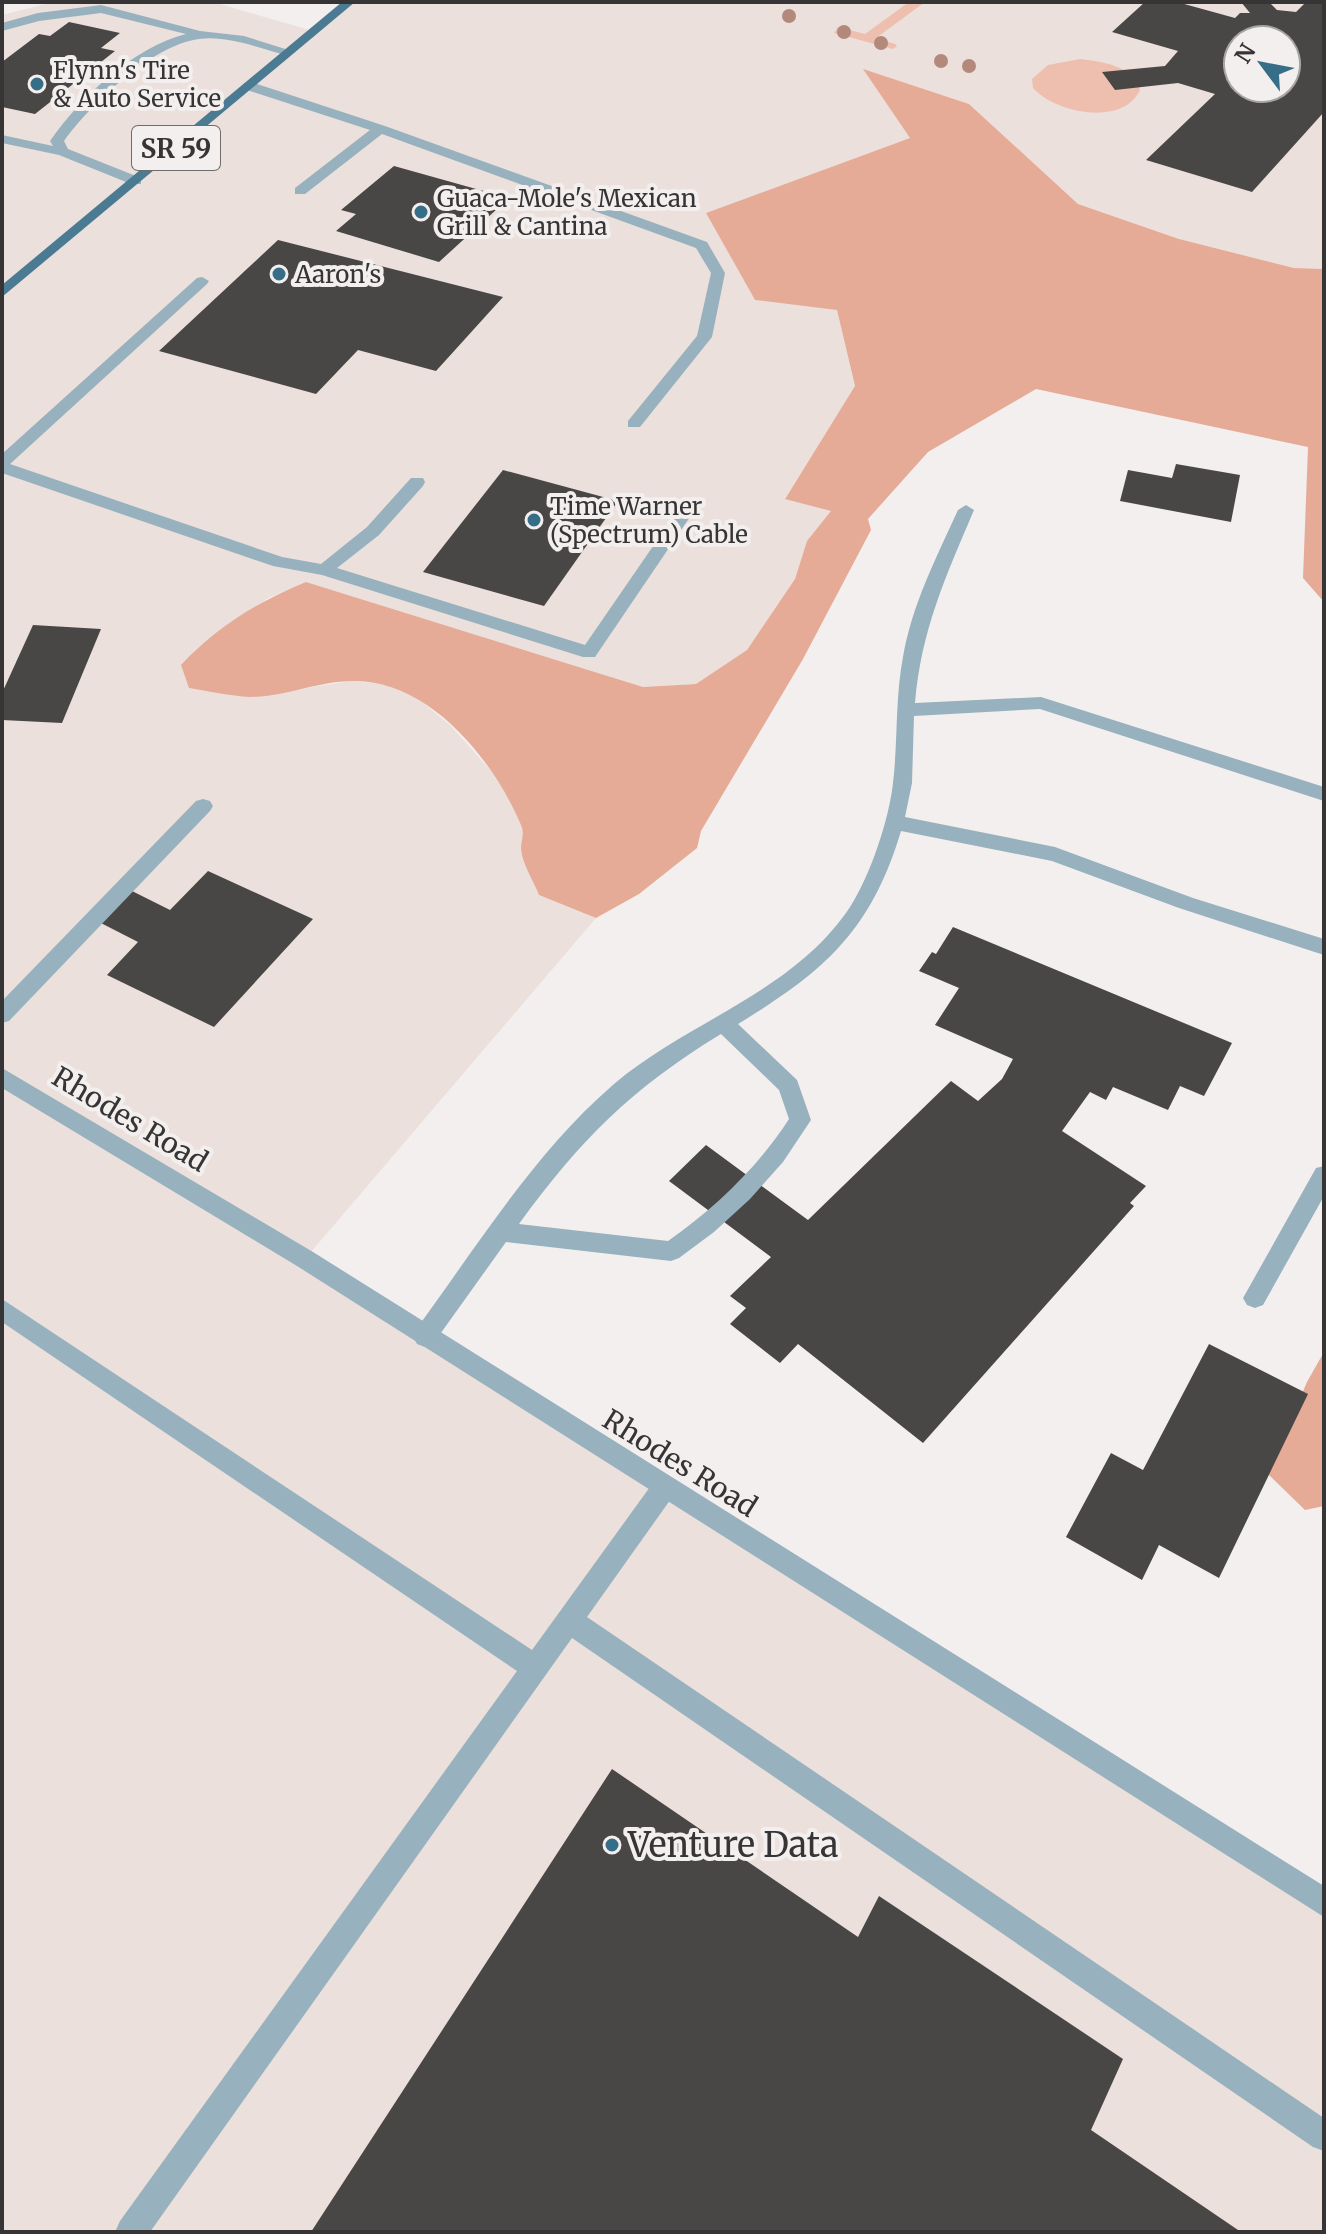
<svg xmlns="http://www.w3.org/2000/svg" width="1326" height="2234" font-family="Merriweather,serif">
	<rect width="100%" height="100%" fill="#f3efee"/>
	<!-- built -->
	<path fill="#ebe0db" fill-rule="evenodd" d="M53 2H213L313 31 349 2H1324V269L1294 268 1179 239 1078 204 969 104 864 70 910 138 706 213 755 300 837 309 855 387 785 498 832 511 807 541 795 579 747 650 696 684 643 687 306 582 266 599 189 688 250 697 351 681 383 684 416 697 451 726 491 771 509 798 524 830 521 852 539 895 596 918 305 1259 1324 1903V2232H2V15ZM1238 40H1286V88H1238Z"/>
	<!-- green -->
	<g fill="#eebfae">
		<polygon points="909,2 925,2 876,38 895,44 897,46 893,49 834,33 838,27 865,34"/>
		<path d="M1080 59C1103 62 1132 65 1140 90 1123 127 1055 113 1033 88L1032 79 1048 65Z"/>
	</g>
	<!-- forest -->
	<g fill="#e5ab97">
		<path d="M863 69 969 104 1078 204 1179 239 1294 268 1324 269V602L1303 578 1308 447 1036 389 928 452 868 519 871 530 803 659 701 831 697 848 639 894 596 918 539 895C534 882 522 863 521 849 521 840 525 834 521 825 494 761 430 680 353 681 319 681 284 697 250 697 230 696 208 691 189 688L181 665C217 627 257 602 306 582L643 687 696 684 747 650 795 579 807 541 831 511 785 499 855 386 837 310 755 300 706 213 910 138Z"/>
		<polygon points="1324,1352 1324,1506 1305,1510 1268,1474 1307,1382"/>
	</g>
	<!-- building -->
	<g fill="#494746" fill-rule="evenodd">
		<path d="M1145 2H1177L1235 18 1240 13H1250L1241 2H1269L1277 10 1296 12 1306 2H1324V112L1252 192 1146 160 1215 94 1178 83 1115 90 1102 72 1165 66 1178 51 1112 32ZM1238 40H1286V88H1238Z"/>
		<polygon points="69,22 120,33 101,48 115,51 35,114 2,107 2,62 39,34 50,36"/>
		<polygon points="394,166 469,187 509,198 439,262 336,231 356,214 341,210"/>
		<polygon points="278,240 503,297 436,371 358,350 316,394 159,351"/>
		<polygon points="1176,464 1240,475 1231,522 1120,501 1128,470 1172,478"/>
		<polygon points="503,470 618,501 544,606 423,572"/>
		<polygon points="33,625 101,629 62,723 2,720 2,693"/>
		<polygon points="208,871 313,919 214,1027 107,975 138,942 95,920 128,889 170,910"/>
		<polygon points="953,927 1232,1043 1204,1096 1180,1086 1168,1110 1113,1087 1106,1100 1090,1092 1062,1131 1146,1186 1130,1203 1134,1206 923,1443 798,1344 780,1363 730,1324 746,1308 730,1296 771,1257 669,1181 706,1145 808,1220 951,1081 978,1101 1002,1079 1013,1059 935,1025 959,988 919,971 932,952 936,954"/>
		<polygon points="1209,1344 1308,1394 1219,1578 1159,1545 1142,1580 1066,1537 1111,1453 1143,1470"/>
		<polygon points="612,1769 858,1937 879,1896 1123,2059 1091,2130 1241,2232 311,2232"/>
	</g>
	<g fill="none" stroke-linecap="round" stroke-linejoin="round">
		<!-- service -->
		<g fill="#98b1be" fill-rule="evenodd">
			<path d="M101 5 200 31 244 36 295 52 289 56C261 49 228 35 199 39 152 45 91 104 64 141L68 149 141 178V184H131L59 155 2 143V135L53 146 50 141C81 97 132 48 186 34L101 13 39 21 2 31V23L38 13Z"/>
			<polygon points="244,83 254,83 385,126 707,242 725,273 712,337 640,427 628,427 628,421 697,336 711,273 696,248 382,134 305,194 295,194 295,188 370,130 244,89"/>
			<polygon points="202,277 209,281 207,284 10,464 282,557 321,564 367,527 411,478 423,478 425,482 423,486 379,535 337,568 585,645 680,507 692,507 694,511 595,657 583,657 322,575 273,566 2,473 2,454 197,278"/>
			<path d="M966 505 974 510C946 576 921 630 915 703L1041 697 1324 787V801L1040 709 914 716 912 783 905 817 1055 847 1193 898 1324 939V955L1179 908 1052 861 901 831C871 931 825 971 738 1024L797 1080 811 1120 783 1162 750 1199 714 1232 679 1258 671 1261 506 1242 433 1344 425 1347 417 1344 413 1336 417 1328C478 1245 535 1152 614 1084 688 1021 794 992 850 907 870 876 889 820 893 783 898 741 895 699 903 657 912 605 936 558 958 510ZM721 1034 779 1090 789 1119C758 1167 715 1208 668 1241L519 1224C580 1140 632 1088 721 1034Z"/>
			<polygon points="203,799 210,801 213,806 210,811 9,1021 2,1023 2,1001 196,801"/>
			<polygon points="1324,1166 1324,1196 1263,1305 1255,1308 1247,1305 1243,1298 1247,1291 1316,1168"/>
			<polygon points="2,1299 532,1650 655,1480 664,1476 673,1480 677,1488 673,1496 587,1617 1324,2118 1324,2151 1313,2147 572,1638 150,2232 115,2232 120,2221 517,1671 2,1322"/>
		</g>
		<!-- tertiary -->
		<polygon fill="#98b1be" fill-rule="evenodd" points="2,1068 313,1252 1324,1886 1324,1917 297,1266 2,1088"/>
		<!-- primary -->
		<polygon fill="#4b7b92" fill-rule="evenodd" points="342,2 355,2 2,297 2,285"/>
	</g>
	<!-- trees -->
	<g fill="#b2897b">
		<circle cx="789" cy="16" r="7"/>
		<circle cx="844" cy="32" r="7"/>
		<circle cx="881" cy="43" r="7"/>
		<circle cx="941" cy="61" r="7"/>
		<circle cx="969" cy="66" r="7"/>
	</g>
	<!-- markers -->
	<g fill="#366e88" stroke="#f3efee" stroke-width="3">
		<circle cx="37" cy="84" r="8"/>
		<circle cx="421" cy="212" r="8"/>
		<circle cx="279" cy="274" r="8"/>
		<circle cx="534" cy="520" r="8"/>
		<circle cx="612" cy="1845" r="8"/>
	</g>
	<g text-anchor="middle" dominant-baseline="central" stroke-width="8" stroke-linejoin="round" paint-order="stroke">
		<!-- far-poi labels -->
		<g font-size="24" fill="#363434" stroke="#f3efee" text-anchor="start">
			<text x="53" y="70">Flynn's Tire<tspan x="53" dy="28">&amp; Auto Service</tspan></text>
			<text x="437" y="198">Guaca-Mole's Mexican<tspan x="437" dy="28">Grill &amp; Cantina</tspan></text>
			<text x="295" y="274">Aaron's</text>
			<text x="550" y="506">Time Warner<tspan x="550" dy="28">(Spectrum) Cable</tspan></text>
		</g>
		<!-- shield labels -->
		<rect fill="#f3efee" stroke="#6f6c6c" stroke-width="2" x="132" y="126" width="88" height="44" rx="6"/>
		<g font-size="26" font-weight="bold" fill="#363434">
			<text x="176" y="148">SR 59</text>
		</g>
		<!-- street labels -->
		<g font-size="28" fill="#363434" stroke="#f3efee">
			<text transform="translate(130 1119) rotate(31)">Rhodes Road</text>
			<text transform="translate(680 1463) rotate(32)">Rhodes Road</text>
		</g>
		<!-- near-poi labels -->
		<g font-size="34" fill="#363434" stroke="#f3efee" text-anchor="start">
			<text x="628" y="1845">Venture Data</text>
		</g>
	</g>
	<!-- border -->
	<rect width="1326" height="2234" fill="none" stroke="#363434" stroke-width="8"/>
	<!-- north arrow -->
	<g transform="translate(1262 64) rotate(302)"><circle r="38" fill="#f3efee" stroke="#a7a4a4" stroke-width="2"/>
	<path d="M0-6L14 30L0 20L-14 30Z" fill="#366e88"/>
	<text y="-12" font-size="22" font-weight="bold" text-anchor="middle" fill="#363434">N</text>
	</g>
</svg>
